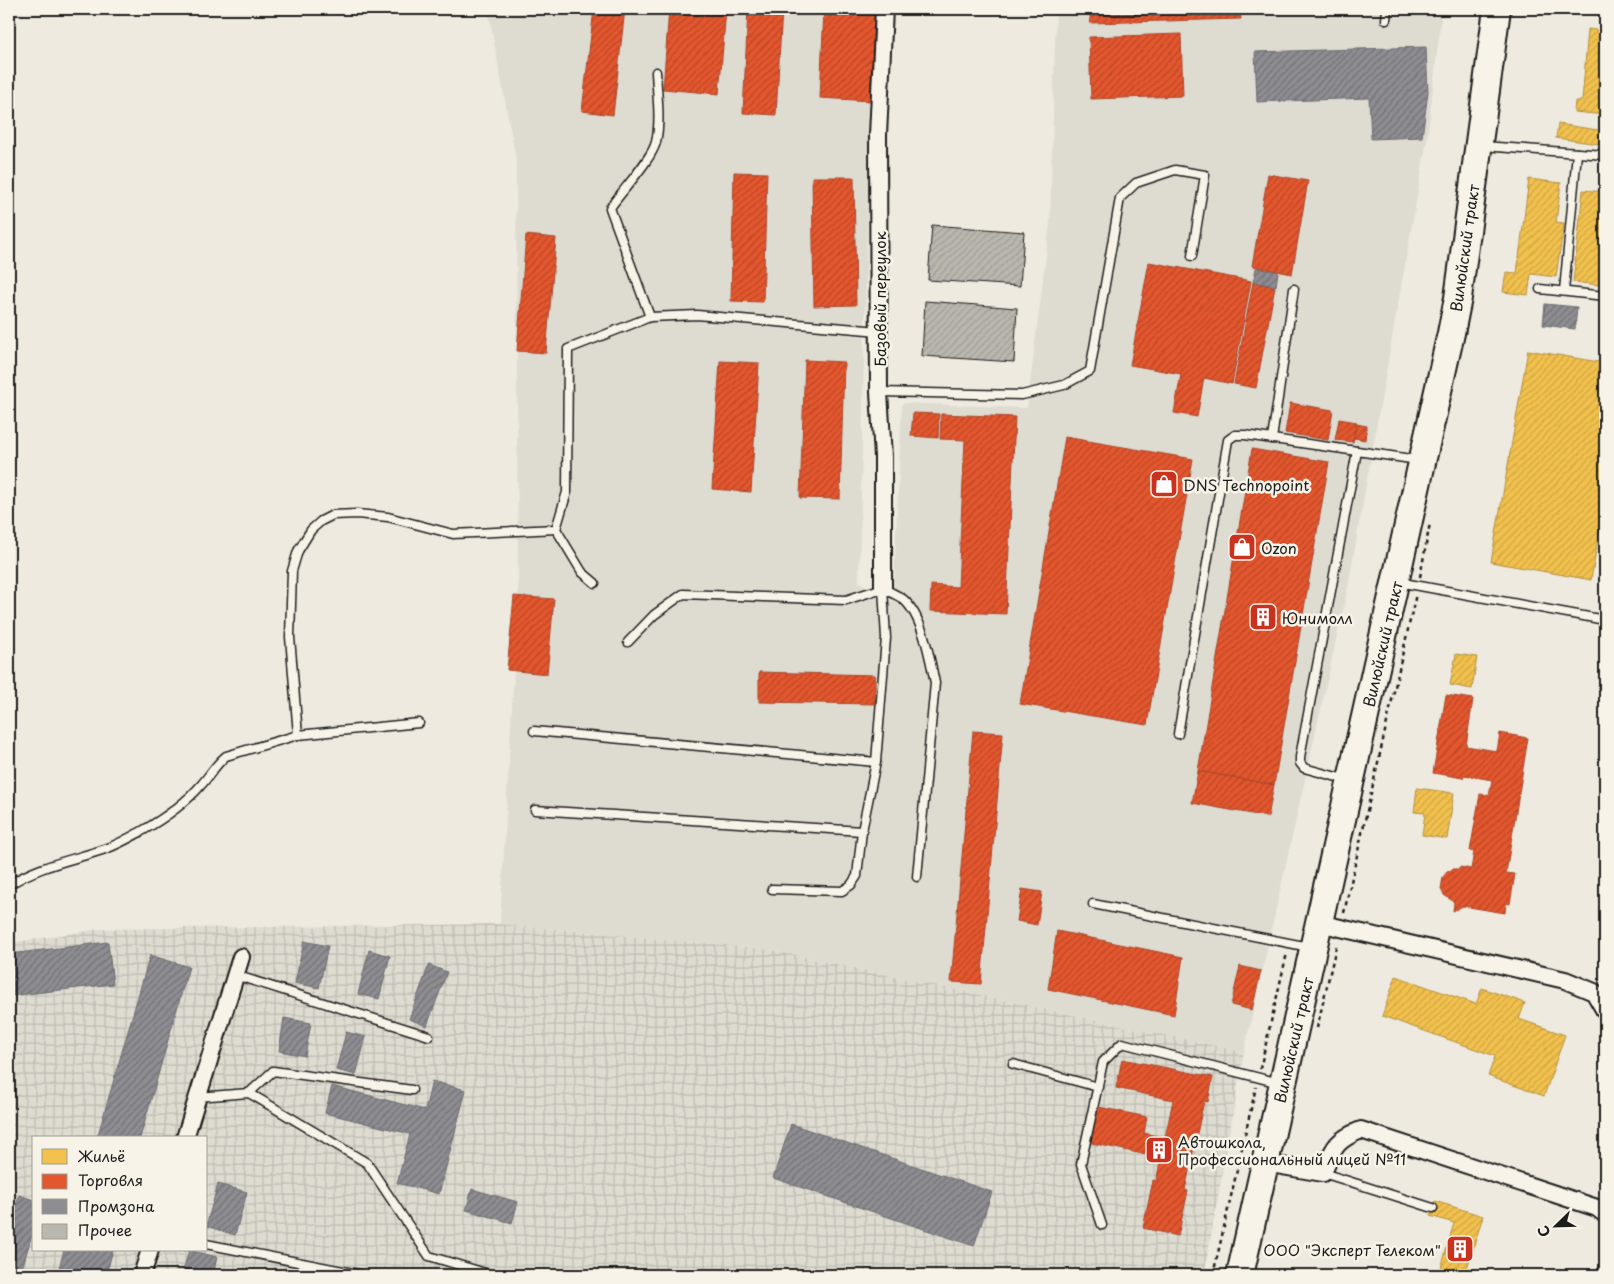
<svg xmlns="http://www.w3.org/2000/svg" width="1614" height="1284" font-family="'Playpen Sans',sans-serif">
	<defs>
		<pattern id="industrial-grid" width="8" height="8" patternUnits="userSpaceOnUse" patternTransform="scale(1.25)"><rect width="8" height="8" fill="#dedbd1"/><path d="M0 4h8M4 0v8" fill="none" stroke="#bebbb3"/></pattern>
		<pattern id="homes-hatch" width="6" height="6" patternUnits="userSpaceOnUse" patternTransform="scale(1.25)"><rect width="6" height="6" fill="#f2c14e"/><path d="M-1 1l2-2M0 6l6-6M5 7l2-2" fill="none" stroke="#cfa544"/></pattern>
		<pattern id="shops-hatch" width="6" height="6" patternUnits="userSpaceOnUse" patternTransform="scale(1.25)"><rect width="6" height="6" fill="#e4572e"/><path d="M-1 1l2-2M0 6l6-6M5 7l2-2" fill="none" stroke="#b84726"/></pattern>
		<pattern id="industry-hatch" width="6" height="6" patternUnits="userSpaceOnUse" patternTransform="scale(1.25)"><rect width="6" height="6" fill="#8d8d92"/><path d="M-1 1l2-2M0 6l6-6M5 7l2-2" fill="none" stroke="#727276"/></pattern>
		<pattern id="building-hatch" width="6" height="6" patternUnits="userSpaceOnUse" patternTransform="scale(1.25)"><rect width="6" height="6" fill="#bab7af"/><path d="M-1 1l2-2M0 6l6-6M5 7l2-2" fill="none" stroke="#9f9d96"/></pattern>
	</defs>
	<rect width="100%" height="100%" fill="#eeeae0"/>
	<filter id="ink" filterUnits="userSpaceOnUse"><feTurbulence type="fractalNoise" baseFrequency=".02" numOctaves="2"/><feDisplacementMap in="SourceGraphic" scale="10" xChannelSelector="R" yChannelSelector="G"/><feConvolveMatrix kernelMatrix="1 2 1 2 8 2 1 2 1" color-interpolation-filters="sRGB"/></filter>
	<g filter="url(#ink)">
		<!-- built -->
		<polygon fill="#dedbd1" points="488,9 872,9 859,582 893,602 902,403 1027,408 1050,223 1056,9 1442,9 1427,140 1348,587 1244,1052 767,949 500,924 518,598 516,160"/>
		<!-- industrial -->
		<path fill="url(#industrial-grid)" fill-rule="evenodd" d="M500 924 767 949 1244 1052 1204 1275H9V943L100 929ZM34 1138H206V1250H34Z"/>
		<!-- homes -->
		<g fill="url(#homes-hatch)" stroke="#b2903f">
			<polygon points="1588,29 1605,31 1605,115 1574,112 1575,101 1582,101"/>
			<polygon points="1558,124 1605,131 1605,145 1556,138"/>
			<polygon points="1529,179 1561,183 1556,222 1564,223 1556,277 1531,274 1528,295 1503,292 1506,272 1517,273"/>
			<polygon points="1583,190 1605,192 1605,226 1599,285 1573,282"/>
			<polygon points="1528,350 1605,363 1605,498 1591,580 1491,562"/>
			<polygon points="1456,654 1477,657 1472,689 1450,685"/>
			<polygon points="1417,788 1454,793 1447,839 1422,835 1425,813 1414,812"/>
			<polygon points="1396,976 1476,1004 1482,988 1525,1003 1519,1019 1565,1035 1544,1096 1488,1076 1495,1056 1382,1016"/>
			<polygon points="1605,1180 1605,1199 1600,1197"/>
			<polygon points="1435,1201 1483,1216 1465,1275 1439,1275 1454,1223 1430,1216"/>
		</g>
		<!-- shops -->
		<g fill="url(#shops-hatch)" stroke="#a84529">
			<polygon points="594,9 625,9 613,115 582,111"/>
			<polygon points="669,9 726,9 719,94 663,89"/>
			<polygon points="748,9 782,9 776,115 743,113"/>
			<polygon points="824,9 875,9 871,101 820,98"/>
			<polygon points="1090,9 1240,9 1241,19 1090,23"/>
			<polygon points="1181,34 1183,96 1091,99 1089,37"/>
			<polygon points="734,172 767,173 763,302 731,301"/>
			<polygon points="1268,174 1308,181 1292,274 1252,266"/>
			<polygon points="812,177 854,177 856,305 814,306"/>
			<polygon points="526,235 556,238 546,353 517,351"/>
			<polygon points="1149,262 1251,281 1232,384 1204,378 1197,417 1174,413 1181,374 1130,365"/>
			<polygon points="1253,282 1275,287 1256,388 1234,384"/>
			<polygon points="805,360 844,362 840,499 800,498"/>
			<polygon points="720,361 759,363 751,492 712,489"/>
			<polygon points="1290,403 1333,410 1328,440 1285,433"/>
			<polygon points="913,413 939,414 938,438 911,436"/>
			<polygon points="941,414 1015,417 1006,614 930,611 931,585 958,587 965,440 940,439"/>
			<polygon points="1339,419 1357,422 1353,442 1335,440"/>
			<polygon points="1356,424 1367,426 1365,440 1354,438"/>
			<polygon points="1065,437 1193,459 1147,725 1020,704"/>
			<polygon points="1252,449 1329,462 1274,785 1198,771"/>
			<polygon points="514,596 554,599 547,674 507,670"/>
			<polygon points="759,672 875,675 875,704 759,702"/>
			<polygon points="1446,695 1473,699 1466,746 1497,751 1500,733 1528,738 1506,873 1515,874 1510,904 1506,903 1505,913 1463,906 1453,911 1454,902 1444,895 1441,889 1443,877 1447,872 1453,869 1460,869 1460,867 1471,869 1474,852 1470,851 1480,794 1489,795 1492,780 1464,775 1463,778 1433,773"/>
			<polygon points="973,731 1003,733 981,984 951,982"/>
			<polygon points="1198,771 1274,785 1268,817 1192,803"/>
			<polygon points="1022,889 1042,892 1037,925 1017,921"/>
			<polygon points="1057,931 1183,957 1174,1015 1048,989"/>
			<polygon points="1240,966 1261,971 1252,1010 1231,1005"/>
			<polygon points="1122,1059 1213,1077 1208,1102 1204,1101 1185,1190 1188,1191 1178,1236 1143,1228 1153,1180 1156,1181 1161,1158 1087,1142 1094,1106 1147,1117 1144,1133 1165,1138 1173,1100 1116,1088"/>
		</g>
		<!-- industry -->
		<g fill="url(#industry-hatch)" stroke="#6b6b6f">
			<polygon points="1426,47 1428,92 1422,137 1371,139 1369,98 1257,102 1255,52"/>
			<polygon points="1256,268 1278,272 1276,286 1253,282"/>
			<polygon points="1545,304 1577,307 1575,329 1543,325"/>
			<polygon points="304,941 328,946 319,988 295,983"/>
			<polygon points="108,942 113,984 9,996 9,954"/>
			<polygon points="369,950 390,956 379,999 358,994"/>
			<polygon points="150,955 189,967 140,1138 97,1138"/>
			<polygon points="429,965 447,972 427,1026 409,1019"/>
			<polygon points="284,1018 311,1023 305,1056 279,1051"/>
			<polygon points="346,1032 366,1037 356,1075 336,1070"/>
			<polygon points="432,1081 466,1090 439,1194 397,1183 410,1134 325,1113 332,1086 425,1110"/>
			<polygon points="791,1124 992,1192 974,1246 773,1178"/>
			<polygon points="218,1184 247,1192 235,1235 206,1226"/>
			<polygon points="472,1189 518,1202 512,1223 466,1210"/>
			<polygon points="19,1195 34,1200 34,1228 20,1275 9,1275 9,1231"/>
			<polygon points="64,1250 113,1250 106,1275 57,1275"/>
			<polygon points="189,1250 217,1257 213,1275 182,1275"/>
		</g>
		<!-- building -->
		<g fill="url(#building-hatch)" stroke="#1c1c1c">
			<polygon points="932,225 1024,232 1020,286 928,280"/>
			<polygon points="925,301 1017,308 1014,362 922,356"/>
		</g>
		<g fill="none" stroke-linecap="round" stroke-linejoin="round">
			<defs>
				<g id="service">
					<polyline points="1386,20 1387,9"/>
					<polyline points="1483,146 1605,155"/>
					<polyline points="1540,289 1605,296"/>
					<polyline points="1564,291 1577,153"/>
					<polyline points="650,317 697,315 879,331"/>
					<polyline points="879,392 1022,395 1064,385 1090,371 1120,198 1136,183 1175,170 1205,175 1192,256"/>
					<polyline points="1272,439 1294,289"/>
					<polyline points="1398,582 1605,620"/>
					<path d="M595 583 582 572 556 529 567 492 568 349 650 317 610 208C621 192 652 159 656 142 661 120 657 94 656 72"/>
					<path d="M628 642 654 615 683 594 846 600 883 588C889 592 898 595 903 599 923 616 930 659 935 683L917 877"/>
					<polyline points="534,731 876,762"/>
					<polyline points="1178,734 1228,440 1235,435 1245,435 1357,451"/>
					<polyline points="298,735 290,637 292,571 298,551 311,530 321,521 333,515 357,514 388,517 453,534 556,529"/>
					<polyline points="1348,780 1304,768 1300,763 1300,757 1357,451 1418,460"/>
					<polyline points="535,810 862,831"/>
					<path d="M9 885C39 865 74 860 108 848 119 844 131 837 142 831 163 819 186 803 202 784 210 775 216 764 226 756L298 735 419 723"/>
					<polyline points="772,889 842,891 851,885 857,876 862,831 876,762 886,638 883,588"/>
					<polyline points="1093,904 1309,947"/>
					<polyline points="235,975 429,1036"/>
					<polyline points="1013,1064 1098,1087"/>
					<polyline points="249,1093 273,1071 412,1090"/>
					<polyline points="197,1097 249,1093 367,1163 429,1256 492,1275"/>
					<polyline points="1323,1173 1433,1208"/>
					<polyline points="1102,1225 1081,1164 1103,1062 1122,1043 1279,1083"/>
					<polyline points="206,1244 363,1275"/>
				</g>
				<g id="minor">
					<polyline points="883,588 883,457 879,392 878,135 884,9"/>
					<polyline points="1319,923 1565,980 1594,992 1605,1011"/>
					<polyline points="185,1138 241,957"/>
					<path d="M1265 1163 1323 1173C1334 1148 1334 1141 1361 1130L1597 1208 1605 1214"/>
					<polyline points="142,1275 150,1250"/>
				</g>
				<polyline id="primary" points="1240,1275 1451,333 1458,298 1497,9"/>
			</defs>
			<!-- service casing -->
			<use href="#service" stroke="#1c1c1c" stroke-width="11"/>
			<!-- minor casing -->
			<use href="#minor" stroke="#1c1c1c" stroke-width="20"/>
			<!-- primary casing -->
			<use href="#primary" stroke="#1c1c1c" stroke-width="30"/>
			<!-- path -->
			<g stroke="#1c1c1c" stroke-width="2.5" stroke-dasharray="4 4" stroke-linecap="butt">
				<polyline points="1420,577 1430,523"/>
				<polyline points="1344,913 1416,594"/>
				<polyline points="1317,1028 1337,943"/>
				<polyline points="1260,1069 1287,953"/>
				<polyline points="1213,1275 1256,1087"/>
			</g>
			<!-- service -->
			<use href="#service" stroke="#f7f3e8" stroke-width="8"/>
			<!-- minor -->
			<use href="#minor" stroke="#f7f3e8" stroke-width="16"/>
			<!-- primary -->
			<use href="#primary" stroke="#f7f3e8" stroke-width="26"/>
		</g>
	</g>
	<!-- icons -->
	<defs>
		<symbol id="shop-square" viewBox="-11 -11 22 22"><rect x="-9" y="-9" width="18" height="18" rx="4" fill="#c8321e" stroke="#f7f3e8"/><path d="M-5-2.5h2.3a2.7 3.5 0 0 1 5.4 0H5L5.5 6h-11ZM-1.5-2.5h3a1.5 2.3 0 0 0-3 0Z" fill="#fff"/></symbol>
		<symbol id="building-square" viewBox="-11 -11 22 22"><rect x="-9" y="-9" width="18" height="18" rx="4" fill="#c8321e" stroke="#f7f3e8"/><path d="M-4-6H4V6H1V3H-1V6H-4ZM-2.5-4.3h1.7v1.8h-1.7ZM.8-4.3h1.7v1.8H.8ZM-2.5-1h1.7V.8h-1.7ZM.8-1h1.7V.8H.8Z" fill="#fff"/></symbol>
	</defs>
	<g fill-rule="evenodd">
		<use href="#shop-square" x="1148" y="468" width="32" height="32"/>
		<use href="#shop-square" x="1226" y="531" width="32" height="32"/>
		<use href="#building-square" x="1247" y="601" width="32" height="32"/>
		<use href="#building-square" x="1143" y="1134" width="32" height="32"/>
		<use href="#building-square" x="1444" y="1233" width="32" height="32"/>
	</g>
	<g text-anchor="middle" dominant-baseline="central" stroke-width="5" stroke-linejoin="round" paint-order="stroke">
		<!-- street labels -->
		<g font-size="15" fill="#1c1c1c" stroke="#f7f3e8">
			<text transform="translate(1464 248) rotate(-82)">Вилюйский тракт</text>
			<text transform="translate(879 299) rotate(-90)">Базовый переулок</text>
			<text transform="translate(1382 644) rotate(-77)">Вилюйский тракт</text>
			<text transform="translate(1293 1040) rotate(-77)">Вилюйский тракт</text>
		</g>
		<!-- poi labels -->
		<g font-size="15" fill="#1c1c1c" stroke="#f7f3e8" text-anchor="start">
			<text x="1183" y="484">DNS Technopoint</text>
			<text x="1261" y="547">Ozon</text>
			<text x="1282" y="617">Юнимолл</text>
			<text x="1178" y="1141">Автошкола,<tspan x="1178" dy="17">Профессиональный лицей №11</tspan></text>
			<text x="1441" y="1249" text-anchor="end">ООО "Эксперт Телеком"</text>
		</g>
	</g>
	<!-- margin -->
	<rect width="1614" height="1284" fill="none" stroke="#f7f3e8" stroke-width="30"/>
	<rect x="15" y="15" width="1584" height="1254" fill="none" stroke="#1c1c1c" stroke-width="2" filter="url(#ink)"/>
	<!-- legend -->
	<rect x="32" y="1136" width="175" height="115" fill="#f7f3e8" stroke="#9f9d96"/>
	<rect x="42" y="1149" width="25" height="15" fill="#f2c14e" stroke="#9f9d96"/>
	<text x="78" y="1162" font-size="15" fill="#1c1c1c">Жильё</text>
	<rect x="42" y="1174" width="25" height="15" fill="#e4572e" stroke="#9f9d96"/>
	<text x="78" y="1186" font-size="15" fill="#1c1c1c">Торговля</text>
	<rect x="42" y="1199" width="25" height="15" fill="#8d8d92" stroke="#9f9d96"/>
	<text x="78" y="1212" font-size="15" fill="#1c1c1c">Промзона</text>
	<rect x="42" y="1224" width="25" height="15" fill="#bab7af" stroke="#9f9d96"/>
	<text x="78" y="1236" font-size="15" fill="#1c1c1c">Прочее</text>
	<!-- north arrow -->
	<g transform="translate(1556 1226) rotate(247)" stroke="#f7f3e8" stroke-width="4" paint-order="stroke">
	<path d="M0-4L9 19L0 12L-9 19Z" fill="#1c1c1c"/>
	<text y="-8" font-size="14" font-weight="bold" text-anchor="middle" fill="#1c1c1c">С</text>
	</g>
</svg>
